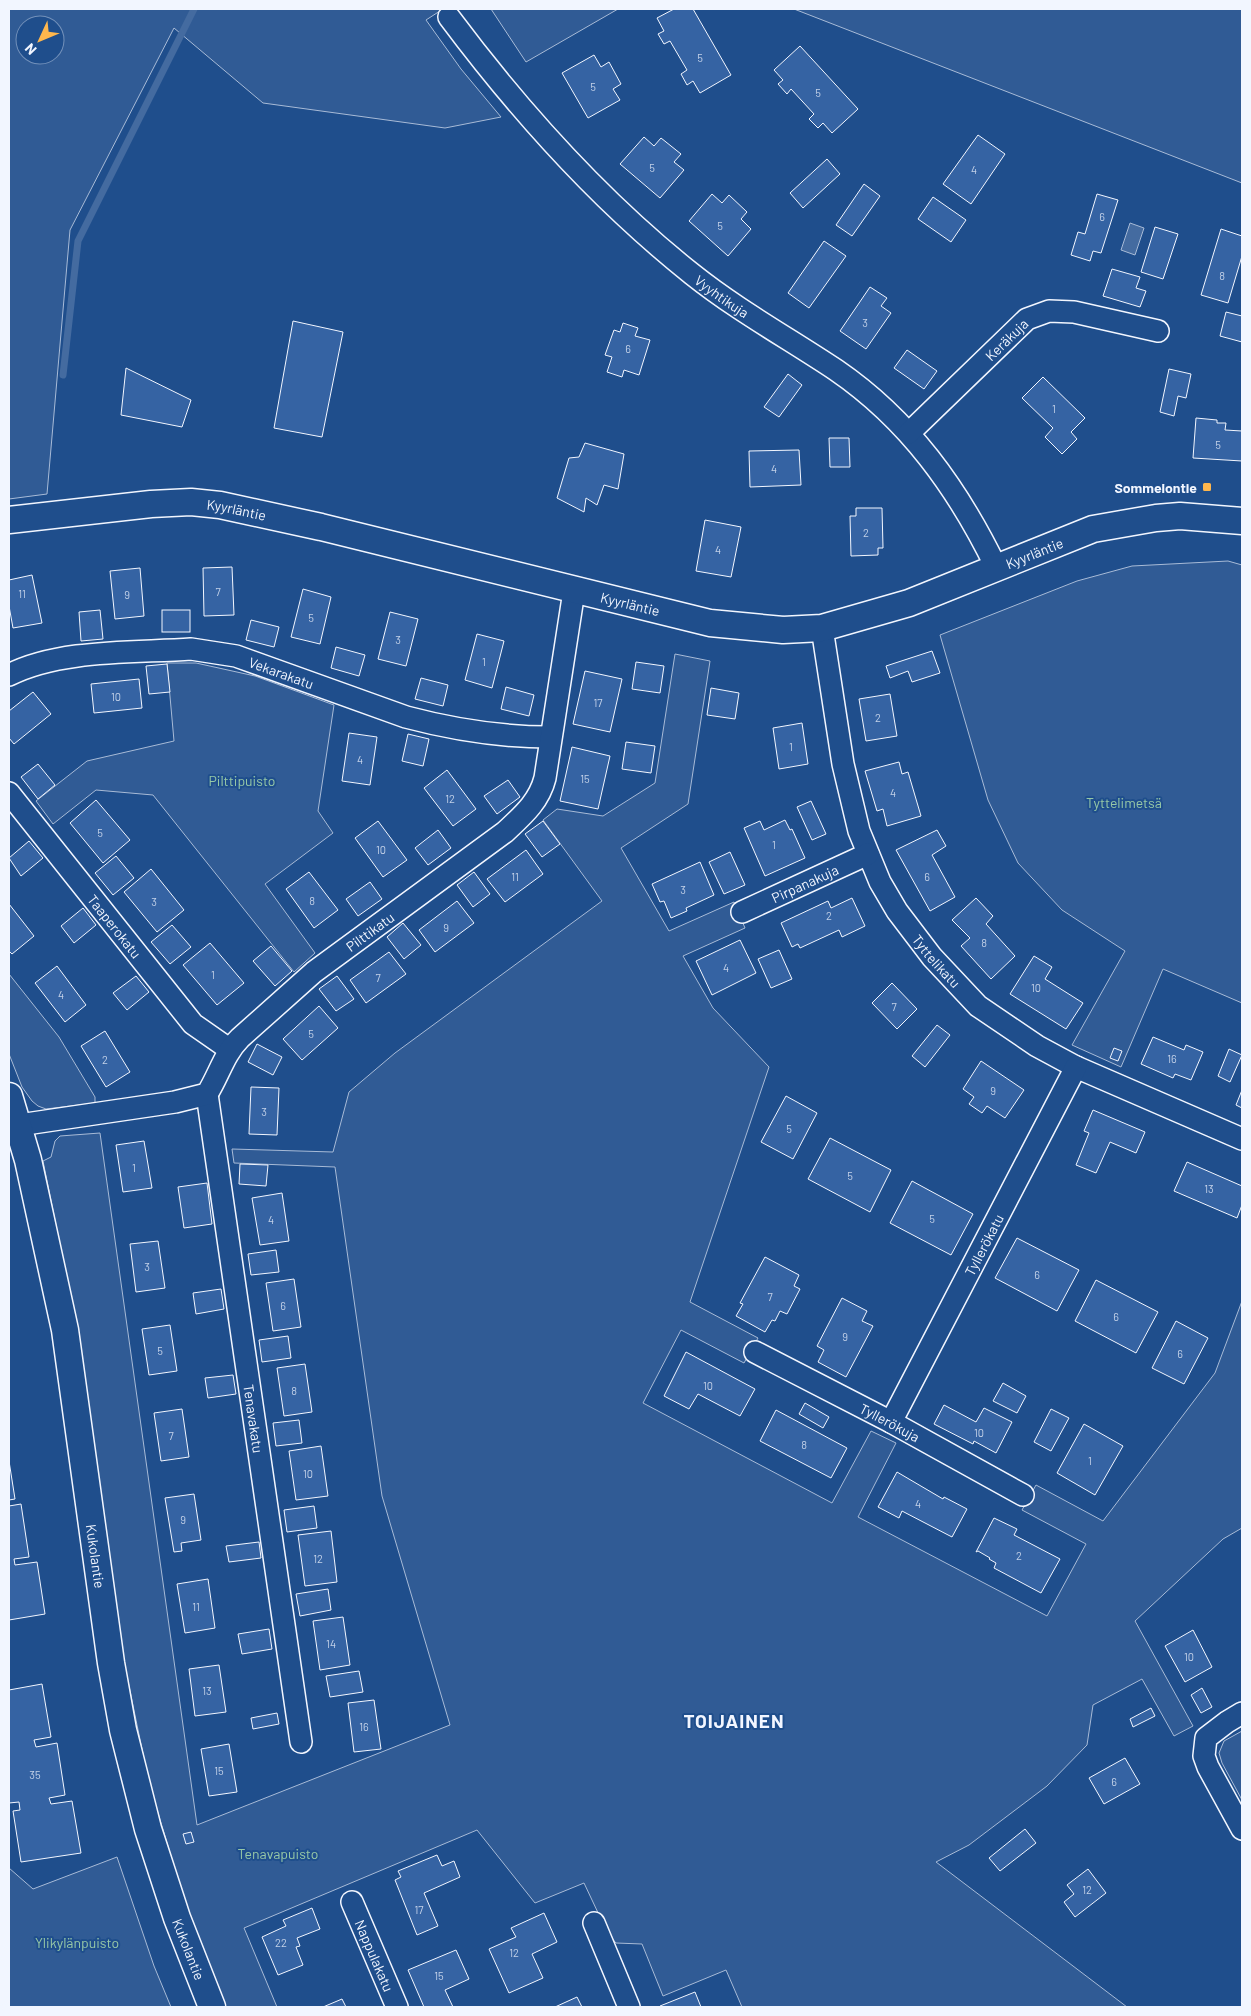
<svg xmlns="http://www.w3.org/2000/svg" width="1251" height="2016" font-family="Barlow,sans-serif">
	<rect width="100%" height="100%" fill="#1f4e8c"/>
	<!-- built -->
	<g fill="#305b95" stroke="#a8bbd7" fill-rule="evenodd">
		<path d="M9 9H443L426 20 461 69 501 117 445 128 263 103 174 28 70 230 47 494 9 499ZM25 25H55V55H25Z"/>
		<polygon points="491,9 618,9 526,62"/>
		<polygon points="794,9 1242,9 1242,183"/>
		<polygon points="1228,561 1242,565 1242,1003 1163,969 1121,1067 1072,1045 1125,951 1062,910 1018,863 988,800 940,635 1077,581 1132,566"/>
		<polygon points="675,654 710,661 688,804 621,848 669,931 734,902 745,928 683,956 713,1008 769,1067 690,1302 758,1338 744,1363 681,1330 643,1403 832,1503 871,1431 896,1443 858,1517 1047,1616 1086,1544 1022,1510 1036,1485 1103,1521 1215,1373 1242,1301 1242,1528 1223,1539 1135,1621 1193,1726 1174,1736 1142,1679 1093,1705 1087,1745 1047,1786 969,1845 936,1862 1127,2007 742,2007 726,1970 663,1996 642,1944 616,1943 608,1934 584,1883 535,1903 477,1830 244,1928 277,2007 226,2007 185,1903 149,1783 123,1657 65,1270 43,1161 51,1157 55,1141 60,1136 100,1133 197,1825 450,1725 382,1496 335,1167 234,1163 232,1149 333,1152 349,1092 395,1053 602,901 543,820 557,809 603,816 655,783"/>
		<polygon points="167,663 196,663 255,676 334,705 318,811 333,833 265,884 315,953 294,972 153,795 96,790 53,824 36,801 87,761 174,741"/>
		<polygon points="9,974 59,1037 95,1097 95,1103 46,1109 38,1106 32,1101 22,1087 9,1054"/>
		<polygon points="1242,1731 1242,1800 1222,1763 1219,1753 1224,1741"/>
		<polygon points="117,1857 154,1966 171,2007 9,2007 9,1868 33,1889"/>
	</g>
	<!-- water -->
	<polygon fill="#446ba0" stroke="#a8bbd7" points="1130,223 1144,228 1135,255 1121,250"/>
	<g fill="none" stroke-linecap="round" stroke-linejoin="round">
		<!-- stream -->
		<polyline stroke="#446ba0" stroke-width="7" points="63,375 78,241 194,9"/>
	</g>
	<!-- building -->
	<g fill="#3563a3" stroke="#f2f6ff">
		<polygon points="674,9 693,9 731,75 700,93 693,81 687,85 681,74 687,70 670,41 664,44 658,34 664,31 657,18"/>
		<polygon points="800,46 858,109 832,133 823,123 818,128 809,119 814,114 791,89 787,94 778,84 783,80 774,70"/>
		<polygon points="594,55 601,67 609,62 621,84 613,89 620,100 588,118 562,73"/>
		<polygon points="978,135 1005,154 971,204 943,184"/>
		<polygon points="644,137 654,146 661,138 681,154 674,162 684,170 660,198 620,164"/>
		<polygon points="827,159 840,174 803,208 790,193"/>
		<polygon points="864,184 880,196 852,236 836,225"/>
		<polygon points="712,194 722,203 729,195 747,212 741,219 751,229 728,256 689,221"/>
		<polygon points="1097,194 1118,200 1101,253 1093,251 1090,261 1071,255 1078,232 1085,234"/>
		<polygon points="933,197 966,220 951,242 918,219"/>
		<polygon points="1155,227 1178,234 1163,279 1141,272"/>
		<polygon points="1221,229 1242,236 1242,256 1228,303 1201,295"/>
		<polygon points="824,241 846,256 809,308 788,293"/>
		<polygon points="1112,269 1140,277 1136,288 1146,291 1140,307 1103,296"/>
		<polygon points="870,287 887,298 881,306 891,313 866,349 840,331"/>
		<polygon points="1226,312 1242,316 1242,342 1220,336"/>
		<polygon points="293,321 343,332 322,437 274,428"/>
		<polygon points="623,323 638,328 635,336 650,340 639,375 624,370 622,377 607,372 612,357 605,355 614,330 620,332"/>
		<polygon points="907,350 937,371 924,389 894,368"/>
		<polygon points="126,368 191,400 182,427 121,415"/>
		<polygon points="1169,369 1191,374 1186,398 1178,396 1174,416 1160,412"/>
		<polygon points="788,374 802,385 779,417 764,407"/>
		<polygon points="1043,377 1085,418 1071,432 1077,439 1062,454 1045,437 1053,428 1022,398"/>
		<polygon points="1196,418 1217,420 1217,423 1226,423 1225,430 1242,431 1242,461 1193,458"/>
		<polygon points="829,438 849,438 850,467 830,467"/>
		<polygon points="585,443 624,454 618,489 604,485 597,505 586,498 584,512 557,498 569,458 579,457"/>
		<polygon points="799,450 801,485 750,487 749,451"/>
		<polygon points="856,508 882,508 883,548 878,548 878,555 851,556 850,516 856,516"/>
		<polygon points="705,520 741,527 731,577 696,571"/>
		<polygon points="232,567 234,615 204,616 203,568"/>
		<polygon points="140,568 144,616 115,619 110,571"/>
		<polygon points="32,575 42,623 13,628 9,606 9,580"/>
		<polygon points="303,589 331,597 320,644 291,637"/>
		<polygon points="100,610 103,639 81,641 79,612"/>
		<rect x="162" y="610" width="28" height="22"/>
		<polygon points="390,612 418,619 406,666 378,659"/>
		<polygon points="251,620 279,627 274,647 246,640"/>
		<polygon points="477,634 504,641 492,688 465,680"/>
		<polygon points="336,647 365,655 359,676 331,668"/>
		<polygon points="932,651 940,673 912,682 908,671 890,678 886,666"/>
		<polygon points="636,662 664,666 660,693 632,689"/>
		<polygon points="167,664 170,692 149,694 146,666"/>
		<polygon points="585,671 622,679 610,732 573,724"/>
		<polygon points="421,678 448,685 443,706 415,699"/>
		<polygon points="139,679 142,708 94,713 91,684"/>
		<polygon points="506,687 534,695 529,716 501,709"/>
		<polygon points="711,688 739,693 735,719 707,715"/>
		<polygon points="33,692 51,714 14,744 9,738 9,711"/>
		<polygon points="890,694 897,736 866,741 859,699"/>
		<polygon points="802,723 808,764 779,769 773,728"/>
		<polygon points="349,733 377,737 370,785 342,781"/>
		<polygon points="408,734 429,739 423,766 402,761"/>
		<polygon points="626,742 655,746 651,773 622,769"/>
		<polygon points="572,747 610,756 598,809 560,801"/>
		<polygon points="899,762 902,774 908,772 921,816 887,826 883,809 877,811 865,771"/>
		<polygon points="38,764 55,785 38,799 21,777"/>
		<polygon points="447,770 476,809 453,826 424,788"/>
		<polygon points="508,780 520,797 497,814 484,796"/>
		<polygon points="96,800 130,840 103,863 70,823"/>
		<polygon points="811,801 826,834 812,840 797,807"/>
		<polygon points="785,820 790,830 792,829 805,858 765,876 744,828 760,821 764,830"/>
		<polygon points="378,821 407,860 383,877 355,838"/>
		<polygon points="543,821 560,844 542,857 525,834"/>
		<polygon points="438,830 451,848 428,865 415,848"/>
		<polygon points="937,830 946,846 932,855 955,897 930,911 896,850"/>
		<polygon points="29,841 43,858 21,876 9,858"/>
		<polygon points="526,850 543,874 505,902 487,879"/>
		<polygon points="730,852 745,885 724,894 709,862"/>
		<polygon points="116,856 134,878 113,895 95,873"/>
		<polygon points="700,862 714,895 686,908 687,911 671,918 664,901 660,902 652,884"/>
		<polygon points="151,869 184,910 157,932 124,892"/>
		<polygon points="309,872 338,910 314,928 286,889"/>
		<polygon points="474,872 490,894 473,907 457,885"/>
		<polygon points="370,882 382,899 358,916 346,899"/>
		<polygon points="852,898 865,926 842,937 839,930 800,948 798,944 792,947 781,923 828,901 831,908"/>
		<polygon points="976,898 993,916 986,924 1015,956 991,979 961,946 970,938 952,920"/>
		<polygon points="457,901 474,923 435,952 419,930"/>
		<polygon points="9,904 34,936 12,954 9,951"/>
		<polygon points="83,908 96,925 74,943 61,926"/>
		<polygon points="403,923 421,945 404,959 387,937"/>
		<polygon points="172,925 191,947 170,964 151,942"/>
		<polygon points="740,940 756,973 712,995 696,961"/>
		<polygon points="210,943 244,983 217,1005 183,965"/>
		<polygon points="271,946 292,971 275,986 253,961"/>
		<polygon points="779,950 792,979 771,988 758,959"/>
		<polygon points="389,952 406,974 366,1003 350,980"/>
		<polygon points="1034,956 1052,967 1045,979 1083,1003 1066,1029 1010,994"/>
		<polygon points="57,966 86,1005 65,1022 35,983"/>
		<polygon points="136,976 149,992 127,1010 113,993"/>
		<polygon points="337,976 354,999 336,1011 319,989"/>
		<polygon points="892,983 917,1009 897,1029 872,1003"/>
		<polygon points="319,1006 338,1028 302,1060 283,1039"/>
		<polygon points="937,1025 950,1035 925,1067 912,1056"/>
		<polygon points="105,1031 130,1072 106,1087 81,1046"/>
		<polygon points="1153,1037 1184,1050 1186,1045 1203,1052 1191,1080 1175,1074 1173,1078 1141,1064"/>
		<polygon points="257,1044 282,1057 273,1075 248,1062"/>
		<polygon points="1114,1048 1122,1051 1118,1061 1110,1058"/>
		<polygon points="1229,1049 1242,1055 1230,1082 1218,1076"/>
		<polygon points="981,1061 1024,1090 1005,1118 987,1106 982,1113 969,1104 974,1097 963,1089"/>
		<polygon points="251,1087 279,1088 277,1135 249,1134"/>
		<polygon points="1242,1090 1242,1108 1236,1105"/>
		<polygon points="786,1096 817,1113 793,1159 761,1142"/>
		<polygon points="1093,1110 1145,1132 1136,1153 1110,1142 1096,1173 1076,1165 1089,1133 1084,1131"/>
		<polygon points="830,1138 891,1170 870,1212 808,1179"/>
		<polygon points="144,1141 152,1188 123,1192 116,1145"/>
		<polygon points="1187,1162 1242,1186 1242,1205 1237,1218 1174,1191"/>
		<polygon points="240,1164 268,1165 266,1186 239,1184"/>
		<polygon points="912,1181 973,1214 951,1255 890,1223"/>
		<polygon points="207,1183 212,1224 184,1228 178,1187"/>
		<polygon points="282,1193 289,1241 260,1245 252,1198"/>
		<polygon points="1017,1238 1079,1270 1057,1311 995,1278"/>
		<polygon points="158,1241 165,1288 136,1292 130,1244"/>
		<polygon points="276,1250 279,1272 251,1275 248,1254"/>
		<polygon points="765,1257 799,1275 794,1286 800,1289 787,1314 780,1311 775,1321 772,1320 765,1332 736,1316 743,1304 740,1303"/>
		<polygon points="294,1279 301,1327 273,1331 266,1283"/>
		<polygon points="1096,1280 1158,1312 1136,1353 1075,1321"/>
		<polygon points="221,1289 224,1309 196,1314 193,1293"/>
		<polygon points="842,1298 867,1311 862,1321 873,1326 846,1377 818,1362 824,1350 817,1346"/>
		<polygon points="1176,1321 1208,1338 1184,1384 1152,1368"/>
		<polygon points="170,1325 177,1371 149,1375 142,1329"/>
		<polygon points="288,1336 291,1358 262,1362 259,1340"/>
		<polygon points="686,1352 755,1389 740,1416 698,1394 689,1409 664,1396"/>
		<polygon points="305,1364 312,1412 284,1416 277,1368"/>
		<polygon points="233,1375 236,1394 208,1398 205,1378"/>
		<polygon points="1003,1383 1026,1396 1017,1413 993,1401"/>
		<polygon points="805,1403 829,1417 823,1428 799,1414"/>
		<polygon points="944,1405 976,1422 984,1408 1012,1422 996,1453 974,1441 973,1444 934,1424"/>
		<polygon points="182,1409 189,1457 161,1461 154,1413"/>
		<polygon points="1051,1409 1069,1418 1051,1451 1034,1442"/>
		<polygon points="776,1410 847,1448 831,1478 760,1441"/>
		<polygon points="299,1420 302,1443 276,1446 273,1423"/>
		<polygon points="1084,1424 1123,1446 1095,1495 1057,1473"/>
		<polygon points="321,1446 328,1496 296,1500 289,1451"/>
		<polygon points="9,1461 15,1499 9,1500"/>
		<polygon points="897,1472 943,1499 944,1497 967,1509 952,1537 902,1511 899,1518 878,1507"/>
		<polygon points="194,1494 201,1540 181,1543 182,1551 174,1552 165,1498"/>
		<polygon points="21,1504 29,1557 14,1559 15,1565 37,1562 45,1614 9,1620 9,1506"/>
		<polygon points="314,1506 317,1528 287,1532 284,1510"/>
		<polygon points="994,1518 1017,1529 1014,1535 1060,1559 1041,1593 994,1568 996,1563 989,1559 990,1558 978,1551 976,1552"/>
		<polygon points="331,1531 337,1582 305,1586 298,1535"/>
		<polygon points="259,1542 261,1558 229,1562 226,1546"/>
		<polygon points="208,1579 215,1628 185,1633 177,1584"/>
		<polygon points="328,1589 331,1610 300,1616 296,1594"/>
		<polygon points="343,1617 350,1665 320,1670 313,1621"/>
		<polygon points="269,1629 272,1649 242,1654 238,1634"/>
		<polygon points="1193,1630 1212,1667 1185,1682 1165,1646"/>
		<polygon points="219,1665 226,1712 195,1716 189,1669"/>
		<polygon points="359,1671 363,1692 330,1697 326,1676"/>
		<polygon points="42,1684 51,1737 34,1740 36,1747 57,1743 65,1795 49,1798 51,1804 72,1801 81,1853 21,1862 13,1811 20,1810 19,1802 9,1803 9,1690"/>
		<polygon points="1202,1688 1212,1707 1201,1713 1191,1695"/>
		<polygon points="374,1700 381,1749 354,1752 348,1703"/>
		<polygon points="1151,1708 1155,1716 1133,1727 1130,1719"/>
		<polygon points="277,1713 279,1724 253,1729 251,1718"/>
		<polygon points="229,1744 237,1792 209,1796 201,1749"/>
		<polygon points="1125,1758 1140,1784 1104,1804 1089,1778"/>
		<polygon points="1025,1829 1036,1843 1000,1871 989,1858"/>
		<polygon points="191,1832 194,1842 186,1844 183,1834"/>
		<polygon points="437,1855 442,1866 454,1861 460,1877 424,1893 438,1926 417,1935 395,1880 401,1877 398,1871"/>
		<polygon points="1088,1869 1106,1893 1075,1917 1064,1902 1074,1894 1067,1885"/>
		<polygon points="312,1908 320,1929 297,1938 300,1946 296,1947 303,1965 278,1975 262,1937 286,1926 283,1920"/>
		<polygon points="544,1913 557,1942 532,1954 543,1978 509,1993 489,1949 516,1937 511,1928"/>
		<polygon points="456,1950 469,1979 445,1990 453,2007 424,2007 408,1970"/>
		<polygon points="695,1992 701,2007 660,2007 660,2006"/>
		<polygon points="577,1997 582,2007 555,2007"/>
		<polygon points="342,1999 346,2007 323,2007"/>
	</g>
	<g fill="none" stroke-linecap="round" stroke-linejoin="round">
		<defs>
			<g id="minor">
				<path id="s1" d="M449 17C520 112 599 200 692 274 737 310 788 338 836 370 909 420 958 489 996 567"/>
				<path id="s2" d="M909 433 1027 319 1049 311 1074 312 1158 331"/>
				<path id="s3" d="M822 628 843 764 859 831 880 882 897 911 932 957 978 1006 1037 1046 1076 1067 1242 1139"/>
				<path id="s4" d="M9 675C60 649 134 653 191 649L236 656 406 717C455 730 500 737 550 737"/>
				<path id="s5" d="M9 793 193 1024 229 1049"/>
				<path id="s6" d="M742 912 868 854"/>
				<path id="s7" d="M207 1094 301 1742"/>
				<path id="s8" d="M19 1125 175 1102 207 1094C219 1075 224 1054 240 1038L314 972 505 832C522 816 539 802 545 778L574 591"/>
				<path id="s9" d="M755 1352 891 1422 1023 1495"/>
				<path id="s10" d="M891 1422 1076 1067"/>
				<polyline points="1242,1713 1227,1722 1206,1738 1204,1756 1208,1767 1242,1829"/>
				<path id="s11" d="M352 1902 397 2007"/>
				<polyline points="594,1923 629,2007"/>
			</g>
			<g id="tertiary">
				<path id="s12" d="M9 520 151 504 191 502 220 505 321 527 710 623 783 630 822 628 909 603 1093 529 1156 518 1180 516 1242 521"/>
				<path id="s13" d="M9 1096 28 1160 65 1330 111 1663 123 1730 148 1829 177 1918 212 2007"/>
			</g>
		</defs>
		<!-- minor casing -->
		<use href="#minor" stroke="#f2f6ff" stroke-width="24"/>
		<!-- tertiary casing -->
		<use href="#tertiary" stroke="#f2f6ff" stroke-width="29"/>
		<!-- minor -->
		<use href="#minor" stroke="#1f4e8c" stroke-width="21"/>
		<!-- tertiary -->
		<use href="#tertiary" stroke="#1f4e8c" stroke-width="26"/>
	</g>
	<!-- markers -->
	<rect fill="#ffb74d" stroke="#1f4e8c" stroke-width="2" x="1202" y="482" width="10" height="10" rx="2.5"/>
	<g text-anchor="middle" dominant-baseline="central" stroke-width="4" stroke-linejoin="round" paint-order="stroke">
		<!-- number labels -->
		<g font-size="11" fill="#c3d1e8">
			<text x="700" y="57">5</text>
			<text x="593" y="86">5</text>
			<text x="818" y="92">5</text>
			<text x="652" y="167">5</text>
			<text x="974" y="169">4</text>
			<text x="1102" y="216">6</text>
			<text x="720" y="225">5</text>
			<text x="1222" y="275">8</text>
			<text x="865" y="322">3</text>
			<text x="628" y="348">6</text>
			<text x="1054" y="408">1</text>
			<text x="1218" y="444">5</text>
			<text x="774" y="468">4</text>
			<text x="866" y="532">2</text>
			<text x="718" y="549">4</text>
			<text x="218" y="591">7</text>
			<text x="22" y="593">11</text>
			<text x="127" y="594">9</text>
			<text x="311" y="617">5</text>
			<text x="398" y="639">3</text>
			<text x="484" y="661">1</text>
			<text x="116" y="696">10</text>
			<text x="598" y="702">17</text>
			<text x="878" y="717">2</text>
			<text x="791" y="746">1</text>
			<text x="360" y="759">4</text>
			<text x="585" y="778">15</text>
			<text x="893" y="792">4</text>
			<text x="450" y="798">12</text>
			<text x="100" y="832">5</text>
			<text x="774" y="844">1</text>
			<text x="381" y="849">10</text>
			<text x="515" y="876">11</text>
			<text x="927" y="876">6</text>
			<text x="683" y="889">3</text>
			<text x="312" y="900">8</text>
			<text x="154" y="901">3</text>
			<text x="829" y="915">2</text>
			<text x="446" y="927">9</text>
			<text x="984" y="942">8</text>
			<text x="726" y="967">4</text>
			<text x="213" y="974">1</text>
			<text x="378" y="977">7</text>
			<text x="1036" y="987">10</text>
			<text x="61" y="994">4</text>
			<text x="894" y="1006">7</text>
			<text x="311" y="1033">5</text>
			<text x="1172" y="1058">16</text>
			<text x="105" y="1059">2</text>
			<text x="993" y="1090">9</text>
			<text x="264" y="1111">3</text>
			<text x="789" y="1128">5</text>
			<text x="134" y="1167">1</text>
			<text x="850" y="1175">5</text>
			<text x="1209" y="1188">13</text>
			<text x="932" y="1218">5</text>
			<text x="271" y="1219">4</text>
			<text x="147" y="1266">3</text>
			<text x="1037" y="1274">6</text>
			<text x="770" y="1296">7</text>
			<text x="283" y="1305">6</text>
			<text x="1116" y="1316">6</text>
			<text x="845" y="1336">9</text>
			<text x="160" y="1350">5</text>
			<text x="1180" y="1353">6</text>
			<text x="708" y="1385">10</text>
			<text x="294" y="1390">8</text>
			<text x="979" y="1432">10</text>
			<text x="171" y="1435">7</text>
			<text x="804" y="1444">8</text>
			<text x="1090" y="1460">1</text>
			<text x="308" y="1473">10</text>
			<text x="918" y="1503">4</text>
			<text x="183" y="1519">9</text>
			<text x="1019" y="1555">2</text>
			<text x="318" y="1558">12</text>
			<text x="196" y="1606">11</text>
			<text x="331" y="1643">14</text>
			<text x="1189" y="1656">10</text>
			<text x="207" y="1690">13</text>
			<text x="364" y="1726">16</text>
			<text x="219" y="1770">15</text>
			<text x="35" y="1774">35</text>
			<text x="1114" y="1781">6</text>
			<text x="1087" y="1889">12</text>
			<text x="419" y="1909">17</text>
			<text x="281" y="1942">22</text>
			<text x="514" y="1952">12</text>
			<text x="439" y="1975">15</text>
		</g>
		<!-- street labels -->
		<g font-size="14" fill="#f2f6ff" stroke="#1f4e8c">
			<text stroke="none"><textPath href="#s1" startOffset="392">Vyyhtikuja</textPath></text>
			<text stroke="none"><textPath href="#s2" startOffset="135">Keräkuja</textPath></text>
			<text stroke="none"><textPath href="#s12" startOffset="229">Kyyrläntie</textPath></text>
			<text stroke="none"><textPath href="#s12" startOffset="1054">Kyyrläntie</textPath></text>
			<text stroke="none"><textPath href="#s12" startOffset="634">Kyyrläntie</textPath></text>
			<text stroke="none"><textPath href="#s4" startOffset="279">Vekarakatu</textPath></text>
			<text stroke="none"><textPath href="#s6" startOffset="69">Pirpanakuja</textPath></text>
			<text stroke="none"><textPath href="#s5" startOffset="170">Taaperokatu</textPath></text>
			<text stroke="none"><textPath href="#s8" startOffset="424">Pilttikatu</textPath></text>
			<text stroke="none"><textPath href="#s3" startOffset="359">Tyttelikatu</textPath></text>
			<text stroke="none"><textPath href="#s10" startOffset="200">Tyllerökatu</textPath></text>
			<text stroke="none"><textPath href="#s7" startOffset="328">Tenavakatu</textPath></text>
			<text stroke="none"><textPath href="#s9" startOffset="152">Tyllerökuja</textPath></text>
			<text stroke="none"><textPath href="#s13" startOffset="469">Kukolantie</textPath></text>
			<text stroke="none"><textPath href="#s13" startOffset="874">Kukolantie</textPath></text>
			<text stroke="none"><textPath href="#s11" startOffset="58">Nappulakatu</textPath></text>
		</g>
		<!-- poi labels -->
		<g font-size="14" font-weight="bold" fill="#f2f6ff" stroke="#1f4e8c" text-anchor="end">
			<text x="1197" y="487">Sommelontie</text>
		</g>
		<!-- park labels -->
		<g font-size="14" fill="#97c8a6" stroke="#1f4e8c">
			<text x="242" y="780">Pilttipuisto</text>
			<text x="1124" y="802">Tyttelimetsä</text>
			<text x="278" y="1853">Tenavapuisto</text>
			<text x="77" y="1942">Ylikylänpuisto</text>
		</g>
		<!-- district labels -->
		<g font-size="19" font-weight="bold" letter-spacing="1" fill="#f2f6ff" stroke="#1f4e8c">
			<text x="734" y="1720">TOIJAINEN</text>
		</g>
	</g>
	<!-- border -->
	<rect width="1251" height="2016" fill="none" stroke="#f2f6ff" stroke-width="20"/>
	<!-- north arrow -->
	<g transform="translate(40 40) rotate(226)"><circle r="24" fill="#1f4e8c" stroke="#7391ba"/>
	<path d="M0-4L9 19L0 12L-9 19Z" fill="#ffb74d"/>
	<text y="-8" font-size="14" font-weight="bold" text-anchor="middle" fill="#f2f6ff">N</text>
	</g>
</svg>
